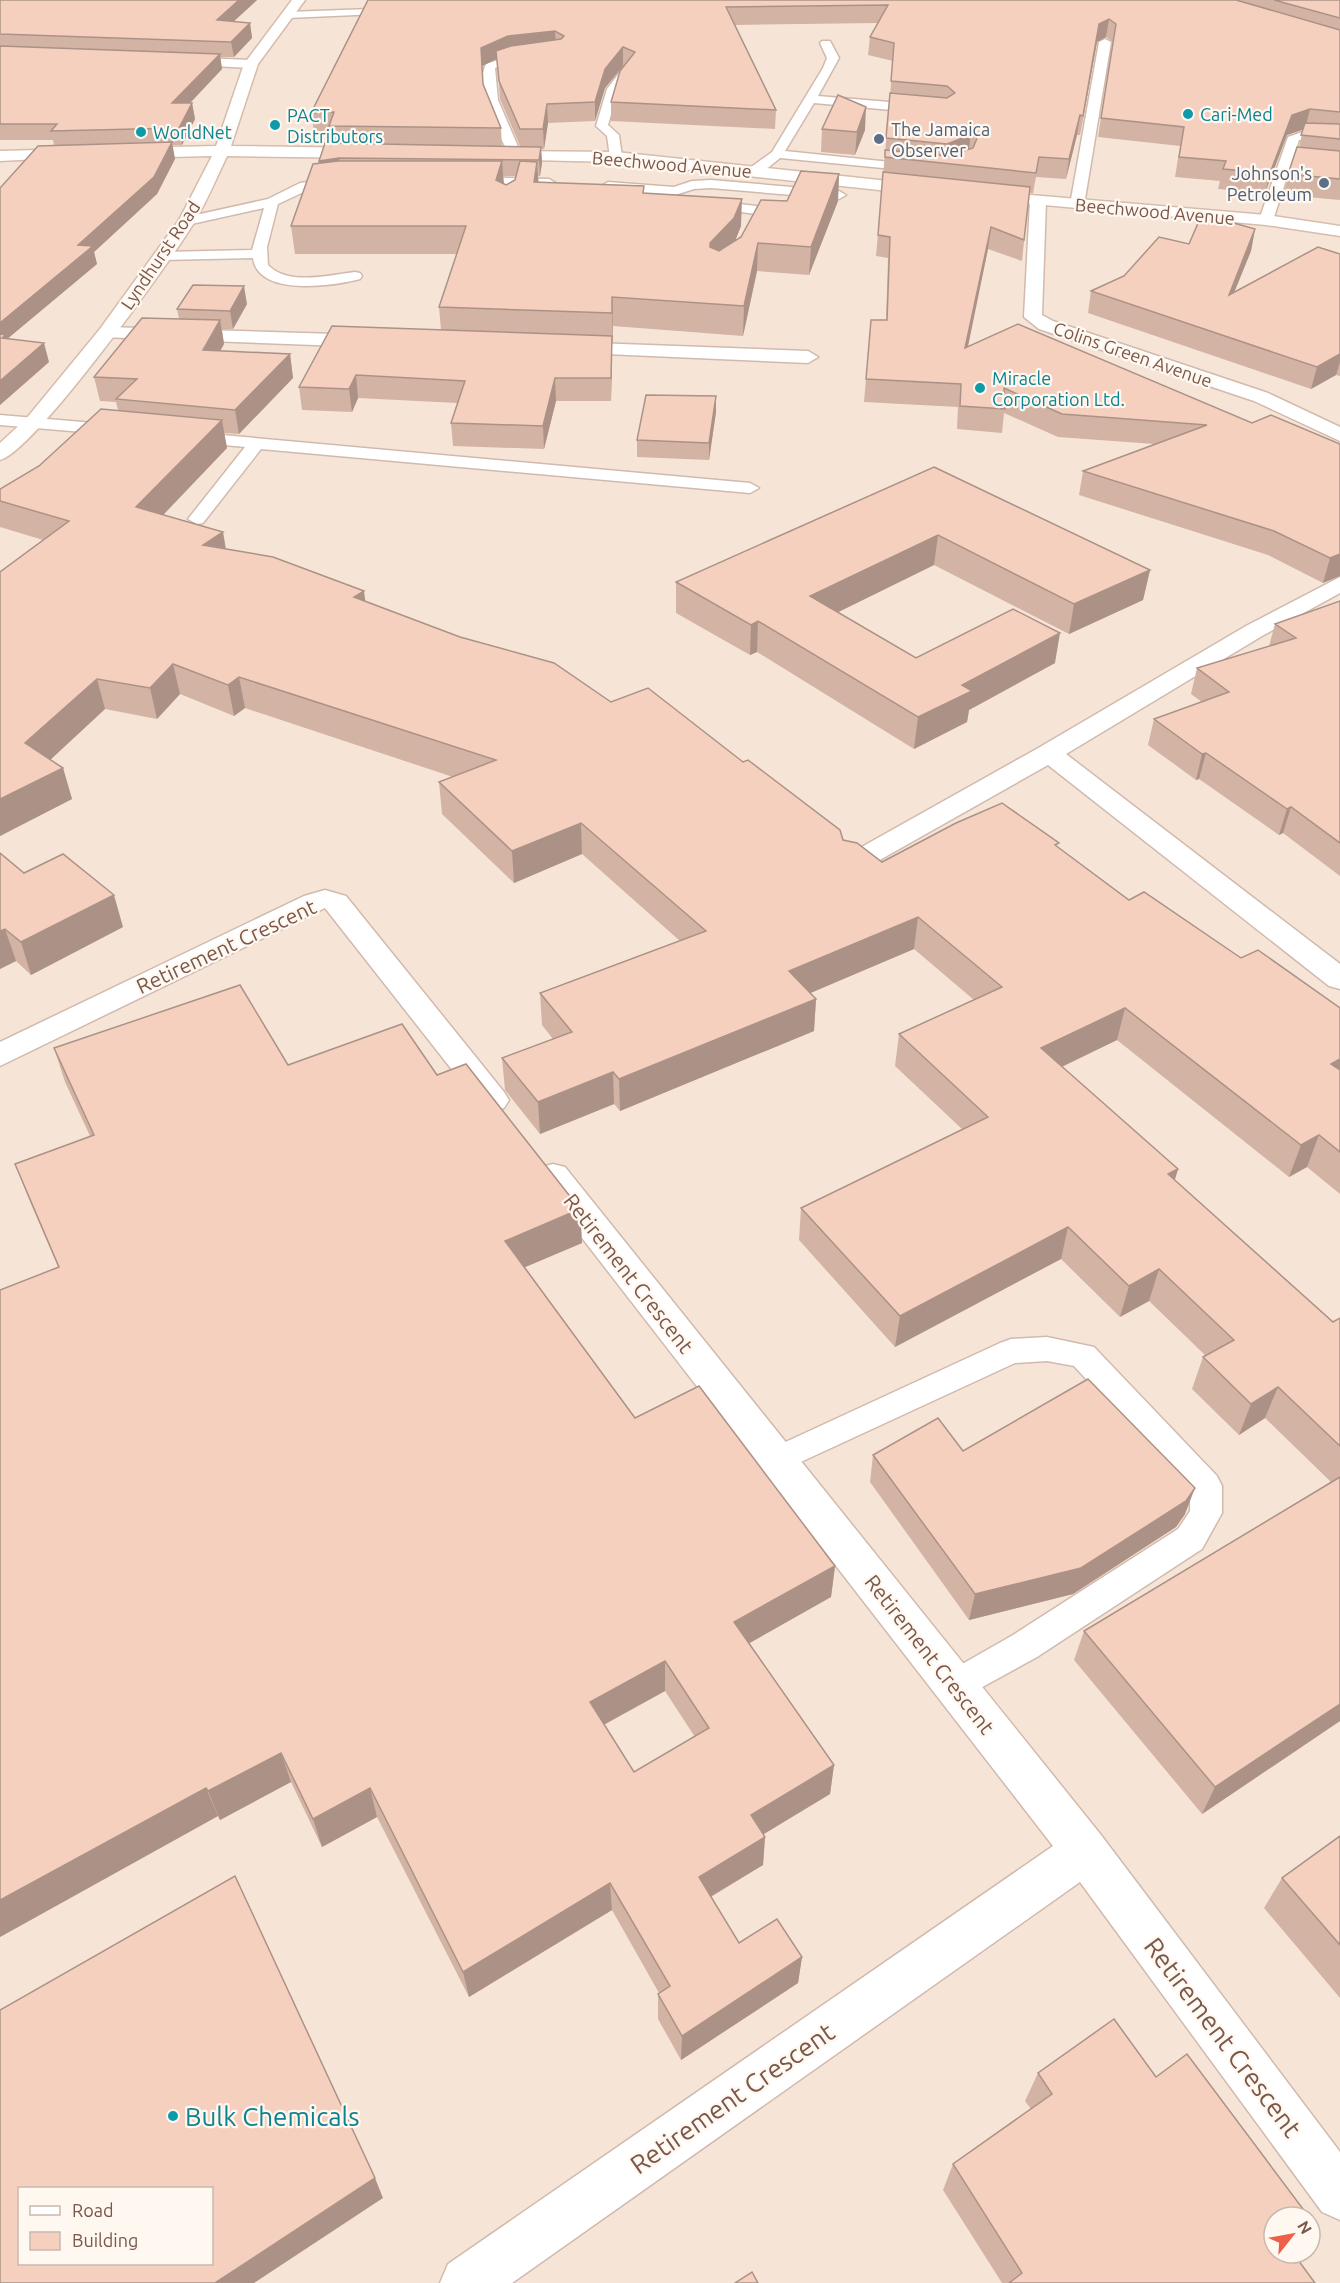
<svg xmlns="http://www.w3.org/2000/svg" width="1340" height="2283" font-family="Ubuntu,sans-serif">
	<rect width="100%" height="100%" fill="#fef4e9"/>
	<!-- residential -->
	<path fill="#f6e5d7" fill-rule="evenodd" d="M0 0H1049L1340 107V2283H0ZM20 2188H212V2264H20ZM1274 2217H1310V2253H1274Z"/>
	<g fill="none" stroke-linecap="round" stroke-linejoin="round">
		<defs>
			<g id="lane">
				<polygon points="397,8 402,11 401,13 288,18 283,15 288,12"/>
				<polygon points="1105,39 1111,42 1084,205 1077,209 1070,205 1099,42"/>
				<polygon points="822,41 830,41 839,58 818,96 925,105 931,109 925,113 814,103 785,151 919,165 924,166 924,172 780,158 760,174 750,174 750,168 772,152 823,68 827,58 820,43"/>
				<path d="M533 53 539 56 537 58 511 62 495 68 498 100 522 156 516 160 510 156C498 131 473 92 486 64L509 56Z"/>
				<polygon points="623,68 633,70 618,89 608,125 619,135 622,157 616,161 610,157 607,136 596,126 607,89"/>
				<polygon points="1305,131 1340,134 1340,142 1299,140 1273,220 1266,224 1261,223 1259,220 1288,137"/>
				<path d="M342 177 347 178V184L308 190 278 204 267 247 268 265C288 286 329 275 355 272L360 273 362 276 360 279C333 286 258 297 253 258L163 260 156 256 163 252 252 250 264 208 187 225 180 221 182 218 268 199 300 183Z"/>
				<polygon points="467,177 549,179 556,183 549,187 462,184 462,178"/>
				<polygon points="711,180 839,191 846,195 839,199 711,188 694,189 675,195 608,190 601,186 608,182 674,187 692,181"/>
				<polygon points="707,200 756,206 763,210 756,214 702,207 700,204"/>
				<polygon points="0,415 118,425 126,430 118,435 0,425"/>
				<polygon points="189,432 750,483 759,488 750,493 261,449 203,523 197,524 188,519 245,447 183,441 181,437 183,433"/>
				<polygon points="1047,1337 1094,1347 1217,1476 1222,1486 1222,1513 1202,1549 1037,1657 955,1702 943,1697 938,1686 943,1675 1013,1635 1178,1529 1190,1511 1190,1491 1074,1366 1047,1361 1015,1363 777,1473 766,1469 761,1460 766,1451 1000,1343 1011,1339"/>
			</g>
			<g id="street">
				<polygon points="178,57 251,60 258,64 251,68 173,64 171,61"/>
				<polygon points="1038,196 1046,201 1042,315 1053,321 1268,393 1340,427 1340,441 1254,401 1039,329 1024,317 1030,201"/>
				<polygon points="107,327 369,335 378,341 369,347 100,337 98,333"/>
				<polygon points="567,342 808,351 818,357 808,363 560,352 558,348 560,344"/>
				<polygon points="1340,577 1340,593 1262,636 1066,754 1340,964 1340,989 1329,986 1048,765 862,870 852,873 842,870 838,864 842,858 1040,747 1246,626"/>
				<polygon points="325,890 346,896 504,1092 509,1100 504,1108 493,1111 482,1108 325,908 0,1066 0,1042 304,896"/>
				<polygon points="553,1164 565,1167 1101,1835 1340,2152 1340,2220 1322,2212 1080,1882 512,2283 440,2283 448,2264 1053,1846 541,1185 536,1176 541,1167"/>
			</g>
			<g id="secondary">
				<path d="M292 0H305L258 64 231 146 367 148 375 153 367 158 227 156C217 177 207 201 195 221 172 260 34 452 0 460V443L26 419 100 329 179 220 212 156 128 158 120 153 128 148 216 146 244 64Z"/>
				<polygon points="73,149 81,154 78,157 0,161 0,151"/>
				<polygon points="497,151 616,152 926,185 934,190 926,195 616,162 491,159 489,156"/>
				<polygon points="984,191 1266,215 1340,226 1340,236 1266,225 978,199 976,196"/>
			</g>
		</defs>
		<!-- lane casing -->
		<use href="#lane" stroke="#d1baad" stroke-width="3"/>
		<!-- street casing -->
		<use href="#street" stroke="#d1baad" stroke-width="3"/>
		<!-- secondary casing -->
		<use href="#secondary" stroke="#d7bcac" stroke-width="3"/>
		<!-- lane -->
		<use href="#lane" fill="#fff" fill-rule="evenodd"/>
		<!-- street -->
		<use href="#street" fill="#fff" fill-rule="evenodd"/>
		<!-- secondary -->
		<use href="#secondary" fill="#fff" fill-rule="evenodd"/>
	</g>
	<!-- wall -->
	<g fill="#d3b3a4" fill-rule="evenodd">
		<polygon points="0,0 257,0 234,21 250,23 252,38 234,57 220,57 222,69 190,103 192,103 195,119 182,145 172,145 175,159 157,194 94,252 97,264 8,338 49,362 0,405 0,188 54,145 53,140 0,140"/>
		<path d="M368 0H1340V200L1284 195 1288 174 1299 148 1303 129 1287 135 1265 193 1218 189 1220 181 1175 177 1180 146 1098 137 1113 42 1106 37 1097 42 1080 135H1077L1066 179 1036 177 1033 193H1029L1022 261 988 249 967 347 1252 423 1271 415 1340 576 1323 583 1268 555 1079 495 1083 471 1154 444 1058 437 1004 413 1002 433 957 429 958 407 864 402 871 320H886L888 258 876 256 893 61 868 55 870 37 878 23 735 25 776 110 775 129 611 121V102L623 66 605 88 595 121 548 123 544 149H541L542 163 540 176H538V182L644 186V194L741 226 735 241 787 201 839 174 838 201 809 275 757 271 743 336 613 326V342H612L611 401H556L544 449 453 446 451 423 457 403 358 398 352 412 302 410 299 387 441 330 439 307 457 254H295L291 226 319 163V161L332 144 330 132H314L311 113ZM497 59 500 99 520 146H502L501 128 483 84 482 66ZM503 176H516L515 180 506 185 504 183Z"/>
		<polygon points="822,129 865,130 855,155 821,152"/>
		<polygon points="1255,229 1251,251 1234,293 1340,254 1340,376 1336,375 1311,389 1088,313 1091,291 1189,244"/>
		<polygon points="247,304 233,329 222,329 224,344 220,351 290,354 293,378 239,434 224,433 227,448 163,515 226,549 365,602 611,702 882,862 1058,847 1129,900 1340,1008 1340,1194 1307,1167 1289,1177 1117,1040 1062,1067 1178,1169 1175,1180 1333,1322 1340,1318 1340,1721 1202,1814 1074,1660 1084,1631 1331,1482 1265,1418 1239,1435 1192,1389 1203,1357 1206,1356 1149,1301 1120,1317 1061,1259 895,1347 799,1240 801,1208 962,1129 895,1066 899,1034 974,1000 914,949 810,993 816,999 814,1031 620,1111 614,1104 540,1134 505,1090 502,1058 553,1039 542,1025 540,993 680,941 582,854 514,883 442,814 439,782 453,777 245,708 234,716 180,694 157,719 105,709 50,760 63,768 72,799 0,836 43,540 0,527 0,489 39,466 118,410 116,402 100,401 94,377 179,319 177,309"/>
		<polygon points="716,412 709,460 637,457 637,440"/>
		<polygon points="934,467 1150,570 1143,600 1069,634 934,565 838,612 916,658 1055,663 969,710 967,722 914,749 757,652 750,655 676,613 676,582"/>
		<polygon points="1340,601 1340,876 1283,833 1279,835 1199,779 1196,780 1148,745 1154,719 1202,702 1191,694 1197,668 1269,646 1275,624"/>
		<polygon points="0,853 24,873 123,927 31,975 16,961 0,969"/>
		<path d="M54 1048 288 1065 437 1075 580 1209 582 1243 525 1267 635 1418 835 1566 831 1597 749 1643 834 1765 830 1794 763 1834 765 1837 763 1865 711 1897 739 1943 802 1957 798 1983 681 2060 658 2019V1994L659 1993 612 1910 469 1997 377 1817 322 1847 291 1782 220 1820 218 1816 0 1937V1290L58 1267 28 1197 15 1164 90 1136 65 1082ZM665 1691 695 1737 634 1772 604 1725Z"/>
		<polygon points="963,1451 1185,1514 1176,1527 1073,1594 969,1620 870,1482 873,1455"/>
		<polygon points="1340,1836 1340,1998 1264,1908 1282,1878"/>
		<polygon points="1038,2073 1156,2077 1274,2217 1274,2253 1315,2283 1002,2283 943,2190 953,2164 1031,2109 1025,2101"/>
	</g>
	<!-- shaded-wall -->
	<g fill="#ac9286">
		<polygon points="239,0 257,0 219,35 217,20"/>
		<polygon points="1109,19 1106,37 1097,42 1080,135 1099,24"/>
		<polygon points="250,23 252,38 234,57 231,42"/>
		<polygon points="555,31 556,49 497,59 482,66 481,48 508,36"/>
		<polygon points="623,47 623,66 605,88 595,121 595,102 605,69"/>
		<polygon points="220,54 222,69 175,119 172,103"/>
		<polygon points="192,103 195,119 182,145 179,128"/>
		<polygon points="547,104 548,123 544,149 543,129"/>
		<polygon points="866,107 865,130 855,155 857,132"/>
		<polygon points="1310,109 1305,129 1287,135 1265,193 1270,173 1292,115"/>
		<polygon points="1080,115 1077,135 1066,179 1069,159"/>
		<polygon points="971,130 969,150 963,151 958,159 945,164 947,144 965,131"/>
		<polygon points="172,142 175,159 157,194 94,252 97,264 0,345 0,323 78,245"/>
		<polygon points="541,147 542,163 540,176 539,160"/>
		<polygon points="339,158 341,175 321,178 319,161"/>
		<polygon points="502,161 504,187 496,180"/>
		<polygon points="537,162 539,188 534,182"/>
		<polygon points="839,174 838,201 809,275 811,247"/>
		<polygon points="742,199 741,226 733,246 709,271 710,243"/>
		<polygon points="991,227 988,249 963,371 965,348"/>
		<polygon points="1255,229 1251,251 1224,317 1229,295"/>
		<polygon points="758,243 757,271 743,336 744,306"/>
		<polygon points="244,286 247,304 233,329 230,311"/>
		<polygon points="612,297 613,326 613,342 612,313"/>
		<polygon points="220,320 224,344 207,374 203,350"/>
		<polygon points="612,336 612,358 611,401 611,378"/>
		<polygon points="44,343 49,362 0,405 0,381"/>
		<polygon points="290,354 293,378 239,434 235,410"/>
		<polygon points="1340,354 1340,362 1336,375 1311,389 1317,367"/>
		<polygon points="356,375 358,398 352,412 349,389"/>
		<polygon points="555,378 556,401 544,449 543,426"/>
		<polygon points="716,396 716,412 709,460 709,443"/>
		<polygon points="222,420 227,448 143,536 136,507"/>
		<polygon points="223,532 228,561 203,545"/>
		<polygon points="938,535 934,565 808,627 810,596"/>
		<polygon points="1340,554 1340,576 1323,583 1330,558"/>
		<polygon points="1150,570 1143,600 1069,634 1074,604"/>
		<polygon points="364,591 368,621 354,597"/>
		<polygon points="758,621 757,652 750,655 751,625"/>
		<polygon points="1060,633 1055,663 969,710 967,722 914,749 918,717 962,685"/>
		<polygon points="173,664 180,694 157,719 150,688"/>
		<polygon points="239,677 245,708 234,716 228,685"/>
		<polygon points="97,679 105,709 35,774 25,743"/>
		<polygon points="1206,753 1199,779 1196,780 1202,754"/>
		<polygon points="63,768 72,799 0,836 0,799"/>
		<polygon points="1291,807 1283,833 1279,835 1287,809"/>
		<polygon points="581,823 582,854 514,883 512,851"/>
		<polygon points="114,895 123,927 31,975 21,942"/>
		<polygon points="918,917 914,949 787,1003 789,971"/>
		<polygon points="5,929 16,961 0,969 0,931"/>
		<polygon points="816,999 814,1031 620,1111 619,1079"/>
		<polygon points="1125,1008 1117,1040 1034,1080 1041,1048"/>
		<polygon points="1340,1059 1340,1084 1331,1064"/>
		<polygon points="613,1072 614,1104 540,1134 538,1102"/>
		<polygon points="1319,1135 1307,1167 1289,1177 1301,1145"/>
		<polygon points="1178,1169 1168,1201 1168,1174"/>
		<polygon points="580,1209 582,1243 509,1274 505,1241"/>
		<polygon points="1068,1227 1061,1259 895,1347 900,1316"/>
		<polygon points="1159,1269 1149,1301 1120,1317 1129,1286"/>
		<polygon points="1278,1387 1265,1418 1239,1435 1251,1404"/>
		<polygon points="1195,1488 1185,1514 1176,1527 1073,1594 969,1620 975,1594"/>
		<polygon points="835,1566 831,1597 732,1653 734,1622"/>
		<polygon points="665,1661 665,1691 592,1731 590,1702"/>
		<polygon points="1340,1704 1340,1721 1202,1814 1215,1787"/>
		<polygon points="281,1753 291,1782 220,1820 208,1791"/>
		<polygon points="834,1765 830,1794 749,1843 751,1815"/>
		<polygon points="206,1788 218,1816 0,1937 0,1900"/>
		<polygon points="370,1788 377,1817 322,1847 313,1819"/>
		<polygon points="765,1837 763,1865 698,1904 699,1877"/>
		<polygon points="610,1883 612,1910 469,1997 463,1972"/>
		<polygon points="802,1957 798,1983 681,2060 682,2036"/>
		<polygon points="375,2178 383,2198 254,2283 215,2283"/>
	</g>
	<!-- building -->
	<g fill="#f5d0bf" stroke="#ac9286" stroke-width="1.5" fill-rule="evenodd">
		<polygon points="0,0 239,0 217,20 250,23 231,42 0,34"/>
		<polygon points="368,0 1236,0 1340,30 1340,112 1310,109 1292,115 1270,173 1223,169 1226,161 1179,157 1184,127 1101,118 1116,24 1109,19 1099,24 1083,116 1080,115 1069,159 1039,157 1036,173 885,157 885,150 949,156 973,148 978,136 971,130 965,131 960,139 947,144 886,138 890,93 947,98 955,93 947,86 891,81 894,43 870,37 888,5 726,7 776,110 611,102 620,71 635,52 623,47 605,69 595,102 547,104 543,129 520,129 499,81 496,51 511,46 561,39 564,36 555,31 508,36 481,48 483,84 501,128 329,126 334,112 311,113"/>
		<polygon points="1274,0 1340,0 1340,18"/>
		<polygon points="0,46 220,54 172,103 192,103 179,128 51,131 57,124 0,124"/>
		<polygon points="838,95 866,107 857,132 822,129"/>
		<polygon points="1305,123 1340,124 1340,139 1301,135"/>
		<polygon points="172,142 154,177 78,245 93,246 0,323 0,188 38,146"/>
		<polygon points="325,143 541,147 539,160 339,158 319,161"/>
		<polygon points="1297,147 1340,151 1340,179 1288,174"/>
		<polygon points="338,161 502,161 496,180 506,185 515,180 520,161 537,162 534,182 644,186 643,193 742,199 734,218 710,243 710,247 719,251 741,237 761,200 787,201 801,171 839,174 811,247 758,243 744,306 612,297 612,313 439,307 466,226 291,226 313,164"/>
		<polygon points="883,172 1030,187 1024,240 991,227 965,348 1018,324 1252,423 1271,415 1340,444 1340,554 1330,558 1274,531 1083,471 1207,425 1062,414 1004,388 1005,409 960,406 961,384 866,379 871,320 887,320 890,237 878,235"/>
		<polygon points="1202,214 1255,229 1229,295 1318,247 1340,254 1340,354 1317,367 1091,291 1124,276 1159,237 1189,244"/>
		<polygon points="193,285 244,286 230,311 177,309"/>
		<polygon points="142,318 220,320 203,350 290,354 235,410 116,399 137,379 94,377"/>
		<polygon points="332,326 612,336 611,378 555,378 543,426 451,423 465,381 356,375 349,389 299,387"/>
		<polygon points="0,334 6,335 2,338 44,343 0,381"/>
		<polygon points="646,395 716,396 709,443 637,440"/>
		<polygon points="101,409 222,420 136,507 223,532 203,545 273,557 364,591 354,597 460,637 554,663 611,702 648,688 743,762 748,760 840,830 843,840 857,843 882,862 956,823 1002,803 1059,843 1055,845 1129,900 1144,892 1241,958 1258,950 1340,1008 1340,1059 1331,1064 1340,1070 1340,1152 1319,1135 1301,1145 1125,1008 1041,1048 1178,1169 1168,1174 1333,1322 1340,1318 1340,1446 1278,1387 1251,1404 1203,1357 1234,1340 1159,1269 1129,1286 1068,1227 900,1316 801,1208 988,1117 899,1034 1002,987 918,917 789,971 816,999 619,1079 613,1072 538,1102 502,1058 572,1032 540,993 706,931 581,823 512,851 439,782 496,760 239,677 228,685 173,664 150,688 97,679 25,743 63,768 0,799 0,572 69,521 0,501 0,489 39,466"/>
		<polygon points="934,467 1150,570 1074,604 938,535 810,596 916,658 1013,609 1060,633 962,685 972,691 918,717 758,621 751,625 676,582"/>
		<polygon points="1340,601 1340,843 1291,807 1287,809 1206,753 1202,754 1154,719 1229,692 1197,668 1296,638 1275,624"/>
		<polygon points="0,853 24,873 63,854 114,895 21,942 5,929 0,931"/>
		<path d="M240 985 288 1065 402 1024 437 1075 466 1064 580 1209 505 1241 635 1418 699 1386 835 1566 734 1622 834 1765 751 1815 765 1837 699 1877 739 1943 777 1919 802 1957 682 2036 658 1994 670 1986 610 1883 463 1972 370 1788 313 1819 281 1753 208 1791 206 1788 0 1900V1290L59 1267 15 1164 94 1135 54 1048ZM665 1661 709 1728 634 1772 590 1702Z"/>
		<polygon points="1088,1379 1195,1488 1186,1501 1081,1568 975,1594 873,1455 938,1418 963,1451"/>
		<polygon points="1340,1477 1340,1704 1215,1787 1084,1631"/>
		<polygon points="1340,1836 1340,1945 1282,1878"/>
		<path d="M235 1876 375 2178 215 2283H0V2010ZM20 2188H212V2264H20Z"/>
		<polygon points="1114,2019 1156,2077 1187,2054 1309,2217 1274,2217 1274,2253 1293,2253 1315,2283 1009,2283 1022,2273 953,2164 1052,2094 1038,2073"/>
		<polygon points="752,2272 758,2283 735,2283"/>
	</g>
	<!-- markers -->
	<g fill="#0f9aa8" stroke="#fff8f0" stroke-width="2">
		<circle cx="1188" cy="114" r="6"/>
		<circle cx="275" cy="125" r="6"/>
		<circle cx="141" cy="132" r="6"/>
		<circle cx="980" cy="388" r="6"/>
		<circle cx="173" cy="2116" r="6"/>
	</g>
	<g fill="#5c6f8a" stroke="#fff8f0" stroke-width="2">
		<circle cx="879" cy="139" r="6"/>
		<circle cx="1324" cy="183" r="6"/>
	</g>
	<g text-anchor="middle" dominant-baseline="central" stroke-width="4.5" stroke-linejoin="round" paint-order="stroke">
		<!-- far-culture labels -->
		<g font-size="18" fill="#0d838f" stroke="#fff8f0" text-anchor="start">
			<text x="1200" y="114">Cari-Med</text>
			<text x="287" y="115">PACT<tspan x="287" dy="21">Distributors</tspan></text>
			<text x="153" y="132">WorldNet</text>
			<text x="992" y="378">Miracle<tspan x="992" dy="21">Corporation Ltd.</tspan></text>
		</g>
		<!-- far-service labels -->
		<g font-size="18" fill="#4e5e75" stroke="#fff8f0" text-anchor="start">
			<text x="891" y="129">The Jamaica<tspan x="891" dy="21">Observer</tspan></text>
			<text x="1312" y="173" text-anchor="end">Johnson's<tspan x="1312" dy="21">Petroleum</tspan></text>
		</g>
		<!-- far-street labels -->
		<g font-size="18" fill="#7a574a" stroke="#fff8f0">
			<text transform="translate(672 164) rotate(5)">Beechwood Avenue</text>
			<text transform="translate(1155 211) rotate(5)">Beechwood Avenue</text>
			<text transform="translate(160 255) rotate(-56)">Lyndhurst Road</text>
			<text transform="translate(1133 354) rotate(19)">Colins Green Avenue</text>
		</g>
		<!-- street labels -->
		<g font-size="21" fill="#7a574a" stroke="#fff8f0">
			<text transform="translate(226 946) rotate(-25)">Retirement Crescent</text>
			<text transform="translate(629 1273) rotate(52)">Retirement Crescent</text>
			<text transform="translate(930 1654) rotate(52)">Retirement Crescent</text>
		</g>
		<!-- near-street labels -->
		<g font-size="26" fill="#7a574a" stroke="#fff8f0">
			<text transform="translate(1223 2037) rotate(53)">Retirement Crescent</text>
			<text transform="translate(732 2098) rotate(-35)">Retirement Crescent</text>
		</g>
		<!-- near-culture labels -->
		<g font-size="26" fill="#0d838f" stroke="#fff8f0" text-anchor="start">
			<text x="185" y="2116">Bulk Chemicals</text>
		</g>
	</g>
	<!-- legend -->
	<rect x="18" y="2187" width="195" height="78" fill="#fff8f0" stroke="#cab8ae" stroke-width="1.5"/>
	<rect x="30" y="2206" width="30" height="9" fill="#ffffff" stroke="#cab8ae" stroke-width="1.5"/>
	<text x="72" y="2217" font-size="18" fill="#7a574a">Road</text>
	<rect x="30" y="2232" width="30" height="18" fill="#f5d0bf" stroke="#cab8ae" stroke-width="1.5"/>
	<text x="72" y="2247" font-size="18" fill="#7a574a">Building</text>
	<!-- north arrow -->
	<g transform="translate(1292 2235) rotate(59)"><circle r="28" fill="#fff8f0" stroke="#cab8ae" stroke-width="1.5"/>
	<path d="M0-4.5L10 22L0 15L-10 22Z" fill="#ed5f48"/>
	<text y="-9" font-size="16" font-weight="bold" text-anchor="middle" fill="#7a574a">N</text>
	</g>
</svg>
